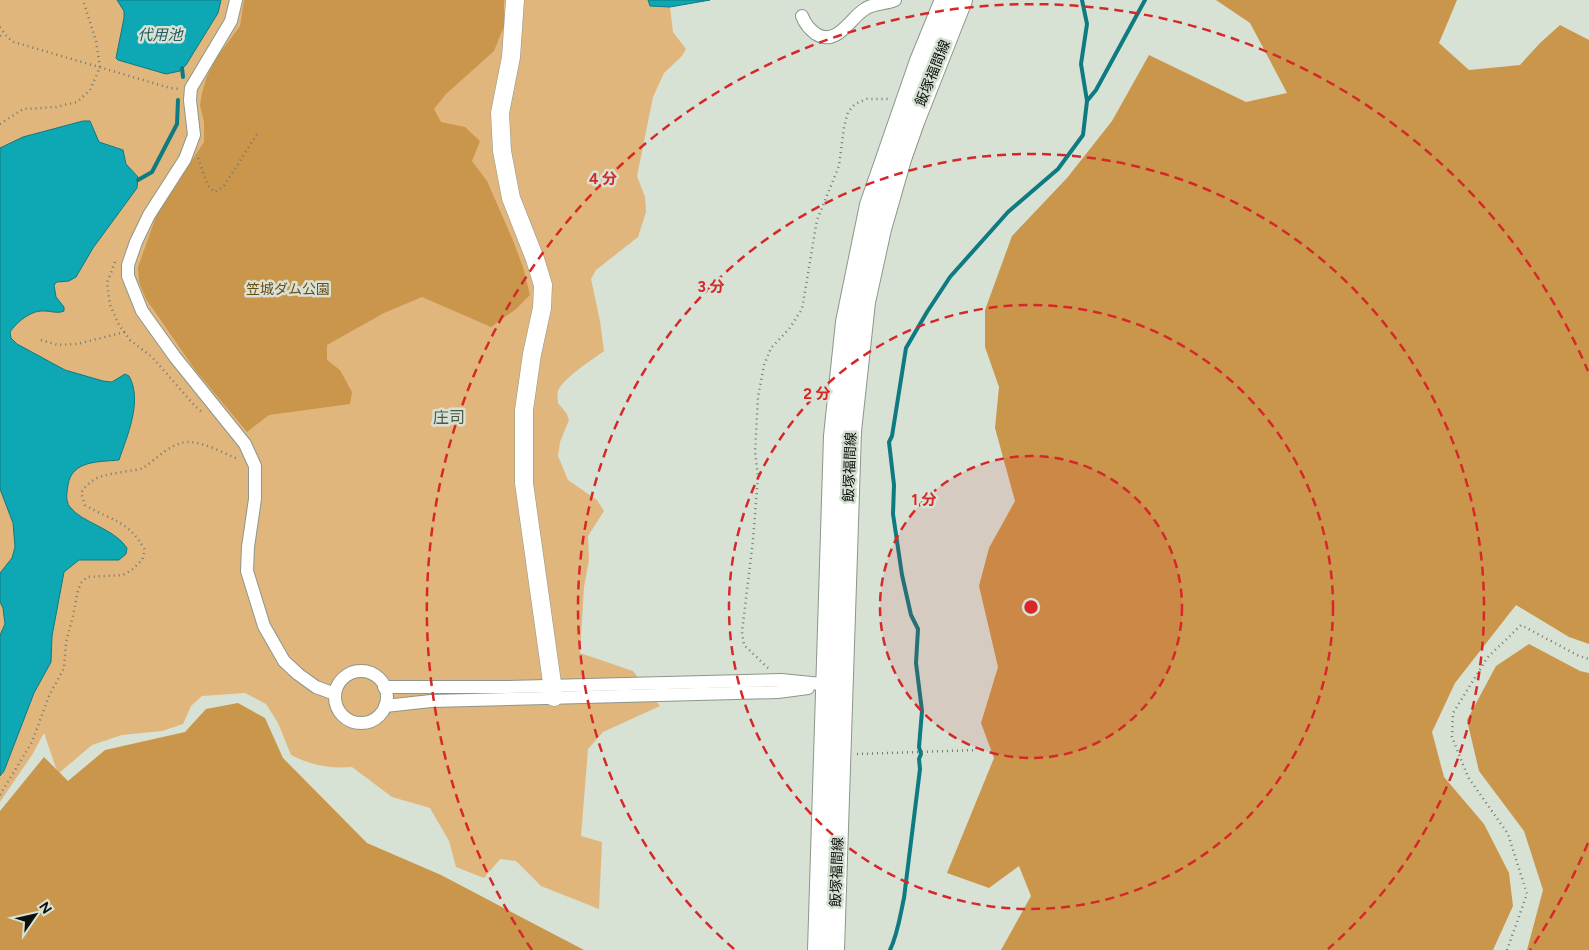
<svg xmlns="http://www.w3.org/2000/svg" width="1589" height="950" font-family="Figtree,'Noto Sans JP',sans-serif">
	<rect width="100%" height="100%" fill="#d7e2d5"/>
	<!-- green -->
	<path fill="#e0b67d" d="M0 0H648L650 6 670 7 673 32 686 49 682 56 664 73 653 97 637 176 645 197 646 212 638 237 596 270 591 279 600 321 604 351C593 359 562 379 558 391 557 394 558 400 558 403L567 414 569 420 560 442 558 456 568 480 597 500 604 511 588 536 589 560 584 587 580 653 633 671 660 706 603 732 588 749 581 836 602 842 599 909 541 886 516 861 500 859 484 878 456 867 449 841 430 808 392 797 352 767C329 769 311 765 291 755L278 723 266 704 245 693 202 696 191 706 183 724 162 731 122 735 92 745 58 774 44 733 32 755 0 802Z"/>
	<!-- forest -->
	<g fill="#ca964b">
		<polygon points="244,0 504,0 504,26 494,51 446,94 434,109 441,122 465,127 480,141 472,161 487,181 512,238 523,267 530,295 516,309 491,327 422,297 384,313 327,345 327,360 340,370 352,392 350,404 269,415 247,432 196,371 146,299 139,282 138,267 158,211 204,142 204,122 200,105 202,93 207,76 217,57 240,26"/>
		<polygon points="1216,0 1457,0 1439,43 1469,70 1520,65 1540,43 1560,25 1589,40 1589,644 1569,637 1516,605 1455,683 1432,732 1444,777 1484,824 1509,873 1513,906 1493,950 1001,950 1031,896 1019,866 989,888 947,873 994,758 981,723 998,667 979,586 989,548 1015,501 995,428 999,387 985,347 985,310 1012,236 1067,178 1112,121 1149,55 1246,102 1287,93 1250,23"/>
		<polygon points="1529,644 1580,671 1589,673 1589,950 1527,950 1543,890 1524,831 1479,771 1467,720 1496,666"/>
		<polygon points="238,703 265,718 283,758 367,843 441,875 584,950 0,950 0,811 44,757 68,781 105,750 185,732 206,709"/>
	</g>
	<!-- water -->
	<g fill="#0ea7b4" stroke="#0e7a82">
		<polygon points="117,0 221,0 218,13 186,65 180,71 166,74 118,60 116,58 124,18 124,11"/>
		<polygon points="648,0 710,0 670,7 650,6"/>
		<path d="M83 121H90L99 142 123 150 126 164 138 177 137 188 93 248 76 277 69 281 57 282 54 285 56 297 64 307V311C57 314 52 311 44 311 31 310 17 322 10 332L11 338 17 344 65 370 103 381 112 382 125 374 129 376C143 401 127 436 119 460 99 462 72 460 68 485 67 492 65 501 70 507 82 523 114 528 127 548L126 554 119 560H79L64 572 52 636 51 662 34 693 4 771 0 776V635L5 624 3 608 0 602V573L12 558 15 547 13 523 0 489V148L23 137Z"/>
	</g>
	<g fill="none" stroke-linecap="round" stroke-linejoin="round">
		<!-- stream -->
		<g stroke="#0e7a82" stroke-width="4">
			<polyline points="182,68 183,77"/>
			<polyline points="1087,101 1096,90 1145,0"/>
			<polyline points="138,180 152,172 177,124 178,100"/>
			<path d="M890 950C898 933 900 916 904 898L920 769 919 759 921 754 919 747 922 711 916 663 918 629 911 615 902 575 893 514 894 485 889 442 892 436 906 348 927 312 950 277 1008 212 1058 169 1083 135 1087 101 1081 64 1087 24 1082 0"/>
		</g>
		<defs>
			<g id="street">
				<polyline points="236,0 231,21 191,88 190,100 194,135 185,159 149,215 136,242 128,265 128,276 142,311 175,357 245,444 255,466 255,499 248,547 247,571 264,626 284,661 298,674 316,687 335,694"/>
				<path d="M802 16C805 24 809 29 816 34 837 47 850 18 865 9 873 3 886 4 895 0"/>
				<circle cx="361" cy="697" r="26"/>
				<polyline points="384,687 507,687 781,680 832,685"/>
				<polyline points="385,706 431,701 778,692 808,688"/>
			</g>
			<polyline id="secondary" points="515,0 511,57 500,113 502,151 511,198 535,259 543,285 542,308 532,354 524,410 524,483 554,697"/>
			<g id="primary">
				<polyline points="818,950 834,436 846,322 870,205 920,61 945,0"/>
				<polyline points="834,950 851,431 865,302 881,229 901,159 914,122 962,0"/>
			</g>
		</defs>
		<!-- street casing -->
		<use href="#street" stroke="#8c968a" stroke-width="14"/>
		<!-- secondary casing -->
		<use href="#secondary" stroke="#8c968a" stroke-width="19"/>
		<!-- primary casing -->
		<use href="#primary" stroke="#8c968a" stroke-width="22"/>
		<!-- path -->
		<g stroke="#727970" stroke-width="2.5" stroke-dasharray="1 4" stroke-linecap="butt">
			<polyline points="0,27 7,37 14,42 170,88 180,89"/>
			<polyline points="0,36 4,33"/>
			<polyline points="0,124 23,109 56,107 77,102 90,90 100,67 96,41 83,0"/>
			<polyline points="198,158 208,186 215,192 224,186 259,131"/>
			<polyline points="115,262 107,283 110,305 119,325 130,340 152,357 195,406 202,412"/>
			<polyline points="41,340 58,345 77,344 125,332"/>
			<polyline points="768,668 744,645 742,632 753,540 758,476 755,452 758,397 764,365 771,348 789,329 802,309 817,220 839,166 844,127 848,112 855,104 867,99 891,99"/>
			<polyline points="857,754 977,750"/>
			<path d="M0 795 32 742 49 696 64 668 66 642 73 616 78 590 81 583 87 577 123 575 133 569 142 560 145 550C127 519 113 522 85 505L81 493C93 474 108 475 128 471 133 470 139 470 143 468 157 459 172 441 190 442 206 443 223 453 238 459"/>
			<polyline points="1507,950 1527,894 1508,834 1468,777 1452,737 1453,713 1487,658 1521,625 1579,656 1589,659"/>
		</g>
		<!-- street -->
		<use href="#street" stroke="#fff" stroke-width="12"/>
		<!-- secondary -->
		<use href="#secondary" stroke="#fff" stroke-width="18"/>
		<!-- primary -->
		<use href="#primary" stroke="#fff" stroke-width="20"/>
	</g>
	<!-- distance rings -->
	<circle cx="1031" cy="607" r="151" fill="#d62828" fill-opacity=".12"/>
	<g fill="none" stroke="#d62828" stroke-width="2.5" stroke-dasharray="9 6">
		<circle cx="1031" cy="607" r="151"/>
		<circle cx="1031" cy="607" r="302"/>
		<path d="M734 949A453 453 0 1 1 1328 949"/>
		<path d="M1588 843A605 605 0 0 1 1530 950M532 950A605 605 0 1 1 1588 371"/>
	</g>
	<g text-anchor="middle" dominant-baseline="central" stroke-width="5" stroke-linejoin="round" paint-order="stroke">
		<!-- street labels -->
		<g font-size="14" fill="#0d100c" stroke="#d7e2d5">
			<text transform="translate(933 73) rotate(-68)">飯塚福間線</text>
			<text transform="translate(850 467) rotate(-88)">飯塚福間線</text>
			<text transform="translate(837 872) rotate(-88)">飯塚福間線</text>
		</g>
		<!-- park labels -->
		<g font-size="14" fill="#6e4b10" stroke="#d7e2d5">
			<text x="288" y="289">笠城ダム公園</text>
		</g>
		<!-- water labels -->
		<g font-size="15" font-style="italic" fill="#255a60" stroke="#d7e2d5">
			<text x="160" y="35">代用池</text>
		</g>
		<!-- quarter labels -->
		<g font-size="16" fill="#4e564c" stroke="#d7e2d5">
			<text x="449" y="417">庄司</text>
		</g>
	</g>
	<circle cx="1031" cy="607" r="8" fill="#d62828" stroke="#d7e2d5" stroke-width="2.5"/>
	<g font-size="15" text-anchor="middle" font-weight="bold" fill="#d62828" stroke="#d7e2d5" stroke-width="5" stroke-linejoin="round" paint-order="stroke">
		<text x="603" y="184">4 分</text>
		<text x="711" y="292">3 分</text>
		<text x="817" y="399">2 分</text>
		<text x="924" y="505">1 分</text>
	</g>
	<!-- north arrow -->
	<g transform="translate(35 915) rotate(56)" stroke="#d7e2d5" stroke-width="4" paint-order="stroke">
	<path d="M0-4L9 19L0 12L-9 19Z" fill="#0d100c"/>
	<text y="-8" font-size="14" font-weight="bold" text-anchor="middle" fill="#0d100c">N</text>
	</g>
</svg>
